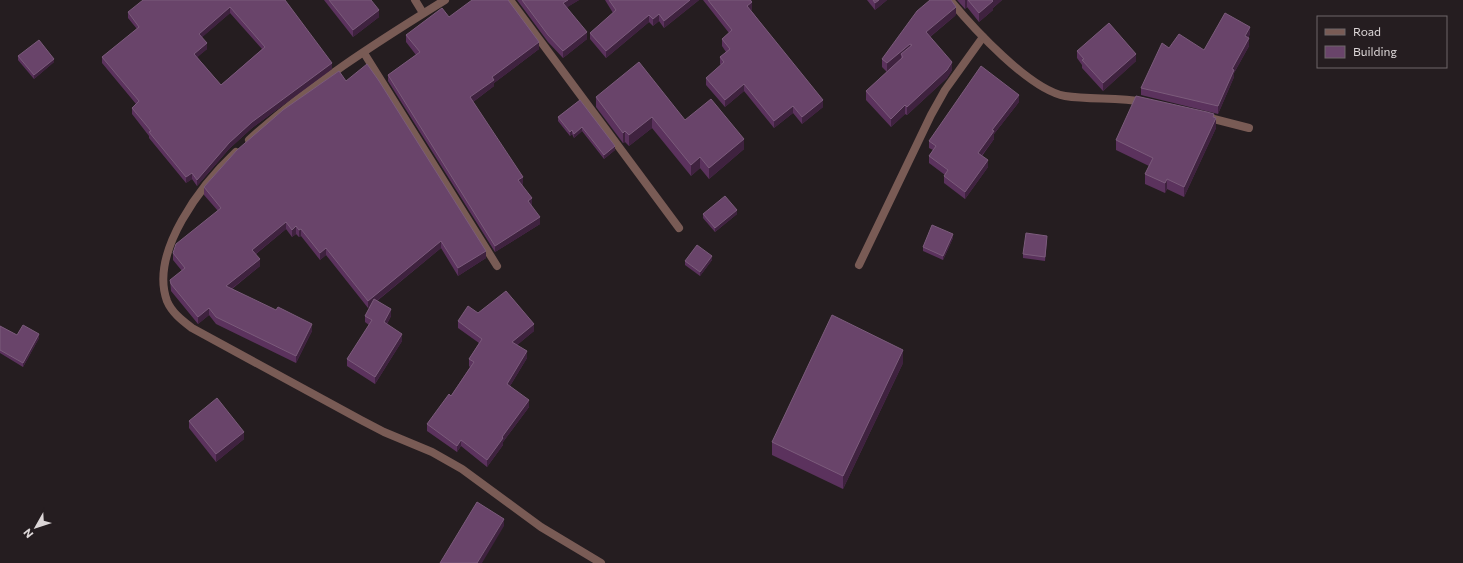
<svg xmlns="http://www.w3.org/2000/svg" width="1463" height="563" font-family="Commissioner,sans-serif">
	<rect width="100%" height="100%" fill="#251d20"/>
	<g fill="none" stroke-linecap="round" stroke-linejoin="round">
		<!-- lane -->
		<polyline stroke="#795b55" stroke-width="8" points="859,265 931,115 945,90 983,37"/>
		<!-- street -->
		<g stroke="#795b55" stroke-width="8">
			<polyline points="415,0 423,13"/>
			<polyline points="510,0 679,228"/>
			<path d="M950 0C973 28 1030 90 1065 96 1091 100 1118 97 1144 102"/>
			<polyline points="364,53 497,266"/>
			<polyline points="1206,117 1249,128"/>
			<path d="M249 140C308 86 377 42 445 0"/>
			<path d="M236 152C202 184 149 252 167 301 172 313 183 321 192 328L361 420 384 432 432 452 462 469 541 527 601 563"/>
		</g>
	</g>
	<!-- wall -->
	<g fill="#5b325d" fill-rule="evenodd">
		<path d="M285 0 332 69 252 128 229 149 197 186 192 179 186 183 149 138V136L132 114V108L136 104 102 63V57L137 29 128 18V12ZM230 13 262 49 221 85 197 57 207 49 202 37Z"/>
		<polygon points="324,0 371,0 379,17 353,37"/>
		<polygon points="517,0 579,0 567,7 587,39 563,58 548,42"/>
		<polygon points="605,0 699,0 664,28 659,21 653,26 649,22 606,58 590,39 590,33 613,13"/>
		<polygon points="703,0 752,0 751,1 752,9 751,10 823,107 802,124 793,113 774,128 744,91 725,107 706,85 706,78 721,65 720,64 720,57 726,52 722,46 722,39 729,33"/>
		<polygon points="867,0 887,0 875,10"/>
		<polygon points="957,0 1002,0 993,8 993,10 979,22 967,7 965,9"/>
		<polygon points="956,15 930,37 952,70 947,78 907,115 905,114 891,127 866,100 866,91 887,72 882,67 882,59"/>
		<polygon points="449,17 539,49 494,83 494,86 473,102 523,184 522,185 532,205 531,205 540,224 495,252 388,81 388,75 416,55 406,42 406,35"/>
		<polygon points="1250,34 1248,38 1249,46 1234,73 1234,77 1218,114 1141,95 1141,88 1169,48 1204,50"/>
		<polygon points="1077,51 1136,61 1103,91 1082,68 1082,65 1077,58"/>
		<polygon points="18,56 54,62 34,79 18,60"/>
		<polygon points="596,97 744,149 709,179 700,168 691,176 652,128 629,146 625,142 623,143 596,107"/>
		<polygon points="580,100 615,150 604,159 582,131 574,138 572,134 570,136 558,121 558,117"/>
		<polygon points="1019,102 994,134 994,139 982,156 988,167 965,199 944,183 944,176 945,175 929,163 929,156 933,150 929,148 929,141"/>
		<polygon points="1214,117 1216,128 1184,197 1167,189 1165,193 1145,184 1145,174 1149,166 1116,150 1116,140"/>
		<polygon points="237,150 486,258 458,276 441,248 377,301 391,316 387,324 402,341 375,384 347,366 347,359 369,325 365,322 365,316 371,306 368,308 326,255 320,260 301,236 299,237 296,234 292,237 286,229 256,254 260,266 232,289 312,331 296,363 216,324 209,315 198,324 171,291 170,280 182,271 173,260 173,253 218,211 204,195 204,187"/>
		<polygon points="703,214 737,214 715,232 703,218"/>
		<polygon points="953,238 943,260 923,251 923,247"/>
		<polygon points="1047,240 1045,261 1023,258 1023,254"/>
		<polygon points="712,260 700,276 685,265 685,261"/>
		<polygon points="478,313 534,331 517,345 527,358 510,386 529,407 503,442 503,445 487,467 461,446 457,452 427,431 427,424 451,396 470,367 469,366 469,359 479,343 458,328 458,321"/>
		<polygon points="0,326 17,335 39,338 23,367 0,353"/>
		<polygon points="903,363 843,489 772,455 772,442"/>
		<polygon points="189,421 244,439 216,462 189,428"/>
	</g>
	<!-- shaded-wall -->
	<g fill="#3f223f">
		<polygon points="568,0 579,0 563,10 563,3"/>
		<polygon points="690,0 699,0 664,28 664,21"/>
		<polygon points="879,0 887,0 875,10 875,3"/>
		<polygon points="965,0 967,0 967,7 965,9"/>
		<polygon points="992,0 1002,0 993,8 993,10 979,22 979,13"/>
		<polygon points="752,2 752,9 747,13 747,6"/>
		<polygon points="230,7 230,13 199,40 199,34"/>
		<polygon points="956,7 956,15 926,40 926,32"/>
		<polygon points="379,10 379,17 353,37 353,30"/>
		<polygon points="659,14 659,21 653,26 653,19"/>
		<polygon points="649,15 649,22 606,58 606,51"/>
		<polygon points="1250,27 1250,34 1245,43 1245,36"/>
		<polygon points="587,32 587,39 563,58 563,51"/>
		<polygon points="1249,38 1249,46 1234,73 1234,77 1218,114 1218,106 1232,69"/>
		<polygon points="539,42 539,49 494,83 494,86 470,104 470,97 492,77"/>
		<polygon points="207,43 207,49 194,60 194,54"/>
		<polygon points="910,44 910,53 903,57 901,54 901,60 887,72 887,63"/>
		<polygon points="1136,54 1136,61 1103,91 1103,83"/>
		<polygon points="54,59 54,62 34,79 34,75"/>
		<polygon points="952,62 952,70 947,78 907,115 907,107"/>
		<polygon points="332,63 332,69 252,128 229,149 197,186 197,180 229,143 252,122"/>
		<polygon points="744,84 744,91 725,107 725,100"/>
		<polygon points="1019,95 1019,102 994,134 994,139 978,160 978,153 992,130"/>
		<polygon points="823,100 823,107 802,124 802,117"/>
		<polygon points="905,105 905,114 891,127 891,119"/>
		<polygon points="793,106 793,113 774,128 774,121"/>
		<polygon points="652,117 652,128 629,146 629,135"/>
		<polygon points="1216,118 1216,128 1184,197 1184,187"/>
		<polygon points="582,127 582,131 574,138 574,134"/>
		<polygon points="572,130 572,134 570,136 570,132"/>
		<polygon points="625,131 625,142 623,143 623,133"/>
		<polygon points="744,139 744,149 709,179 709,168"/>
		<polygon points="615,146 615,150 604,159 604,155"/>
		<polygon points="700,157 700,168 691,176 691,165"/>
		<polygon points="988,160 988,167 965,199 965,192"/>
		<polygon points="192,173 192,179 186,183 186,177"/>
		<polygon points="523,177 523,184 518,187 518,180"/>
		<polygon points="1167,179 1167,189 1165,193 1165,183"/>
		<polygon points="532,198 532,205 528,208 528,201"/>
		<polygon points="737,210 737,214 715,232 715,228"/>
		<polygon points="540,217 540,224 495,252 495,246"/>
		<polygon points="286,222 286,229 252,257 252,250"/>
		<polygon points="296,226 296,234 292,237 292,230"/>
		<polygon points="301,229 301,236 299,237 299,230"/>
		<polygon points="953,234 953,238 943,260 943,256"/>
		<polygon points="441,241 441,248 368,308 368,301"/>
		<polygon points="326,248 326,255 320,260 320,253"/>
		<polygon points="486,251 486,258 458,276 458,268"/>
		<polygon points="712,256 712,260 700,276 700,272"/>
		<polygon points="260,259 260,266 226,293 226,286"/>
		<polygon points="209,308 209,315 198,324 198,317"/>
		<polygon points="391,309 391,316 384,329 384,322"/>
		<polygon points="312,324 312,331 296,363 296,356"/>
		<polygon points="534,324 534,331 512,349 512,342"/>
		<polygon points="39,334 39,338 23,367 23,363"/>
		<polygon points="402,334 402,341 375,384 375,377"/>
		<polygon points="903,350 903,363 843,489 843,476"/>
		<polygon points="527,351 527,358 507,391 507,384"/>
		<polygon points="529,400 529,407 503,442 503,445 487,467 487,460 502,437"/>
		<polygon points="244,432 244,439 216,462 216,454"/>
		<polygon points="461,440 461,446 457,452 457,446"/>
		<polygon points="504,519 504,526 482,563 477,563"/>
	</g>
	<!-- building -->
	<g fill="#69446a" stroke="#7b5b7b" fill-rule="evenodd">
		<path d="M143 0H285L332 63 252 122 229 143 197 180 192 173 186 177 149 132 151 131 132 108 139 101 102 57 139 27 128 12ZM230 7 265 47 221 85 194 54 207 43 199 34Z"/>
		<polygon points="329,0 371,0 379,10 353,30"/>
		<polygon points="472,0 508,0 539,42 492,77 494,80 470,97 523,177 518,180 532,198 528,201 540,217 495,246 388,75 420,52 406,35 442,8 449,17"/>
		<polygon points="522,0 568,0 563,3 587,32 563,51 548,35"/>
		<polygon points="609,0 690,0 664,21 659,14 653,19 649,15 606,51 590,33 616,10"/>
		<polygon points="708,0 750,0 752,2 747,6 823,100 802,117 793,106 774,121 744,84 725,100 706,78 724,62 720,57 730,49 722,39 732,30"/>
		<polygon points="873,0 879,0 875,3"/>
		<polygon points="930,0 951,0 956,7 926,32 952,62 947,70 907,107 905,105 891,119 866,91 903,57 901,54 912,45 910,44 887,63 882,59 917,11"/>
		<polygon points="968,0 992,0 993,1 979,13"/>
		<polygon points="1225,13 1250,27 1245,36 1249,38 1232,69 1234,70 1218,106 1141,88 1162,43 1169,48 1179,34 1204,50"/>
		<polygon points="1109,23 1136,54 1103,83 1082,60 1084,59 1077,51"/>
		<polygon points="39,40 54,59 34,75 18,56"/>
		<polygon points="639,62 685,120 711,99 744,139 709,168 700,157 691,165 652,117 629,135 625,131 623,133 596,97"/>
		<polygon points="367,64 379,81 486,251 458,268 441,241 368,301 326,248 320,253 301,229 299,230 296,226 292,230 286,222 252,250 260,259 226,286 276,310 278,307 312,324 296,356 216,317 209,308 198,317 171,284 170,280 185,268 173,253 176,244 221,208 204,187 237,150 283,110 339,71 346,81"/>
		<polygon points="981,66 1019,95 992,130 994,131 978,153 988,160 965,192 944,176 948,170 929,156 936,146 929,141"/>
		<polygon points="1136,96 1207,112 1214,114 1213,117 1216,118 1184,187 1167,179 1165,183 1145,174 1153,158 1116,140"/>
		<polygon points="580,100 615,146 604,155 582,127 574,134 572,130 570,132 558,117"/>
		<polygon points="725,196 737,210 715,228 703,214"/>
		<polygon points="932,225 953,234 943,256 923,247"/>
		<polygon points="1026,233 1047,236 1045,257 1023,254"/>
		<polygon points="697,245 712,256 700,272 685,261"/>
		<polygon points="506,291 534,324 512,342 527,351 507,384 529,400 502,437 503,438 487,460 461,440 457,446 427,424 449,394 451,396 474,362 469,359 482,339 458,321 468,306 478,313"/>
		<polygon points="374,299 391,309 384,322 402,334 375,377 347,359 372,320 365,316"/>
		<polygon points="832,315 903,350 843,476 772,442"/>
		<polygon points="23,325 39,334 23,363 0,350 0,326 17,335"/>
		<polygon points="217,398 244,432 216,454 189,421"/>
		<polygon points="477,502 504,519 477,563 440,563"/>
	</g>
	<!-- legend -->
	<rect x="1317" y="16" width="130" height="52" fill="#251d20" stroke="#6e6769"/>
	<rect x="1325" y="29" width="20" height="6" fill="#795b55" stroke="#6e6769"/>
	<text x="1353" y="36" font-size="12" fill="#dcd6d7">Road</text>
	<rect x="1325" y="46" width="20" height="12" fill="#69446a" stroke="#6e6769"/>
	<text x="1353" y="56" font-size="12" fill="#dcd6d7">Building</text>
	<!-- north arrow -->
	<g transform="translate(36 527) rotate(231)" stroke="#251d20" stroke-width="3" paint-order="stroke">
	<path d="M0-3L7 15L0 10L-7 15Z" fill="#dcd6d7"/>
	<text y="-6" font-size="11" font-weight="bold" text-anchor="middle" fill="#dcd6d7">N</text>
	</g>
</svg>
